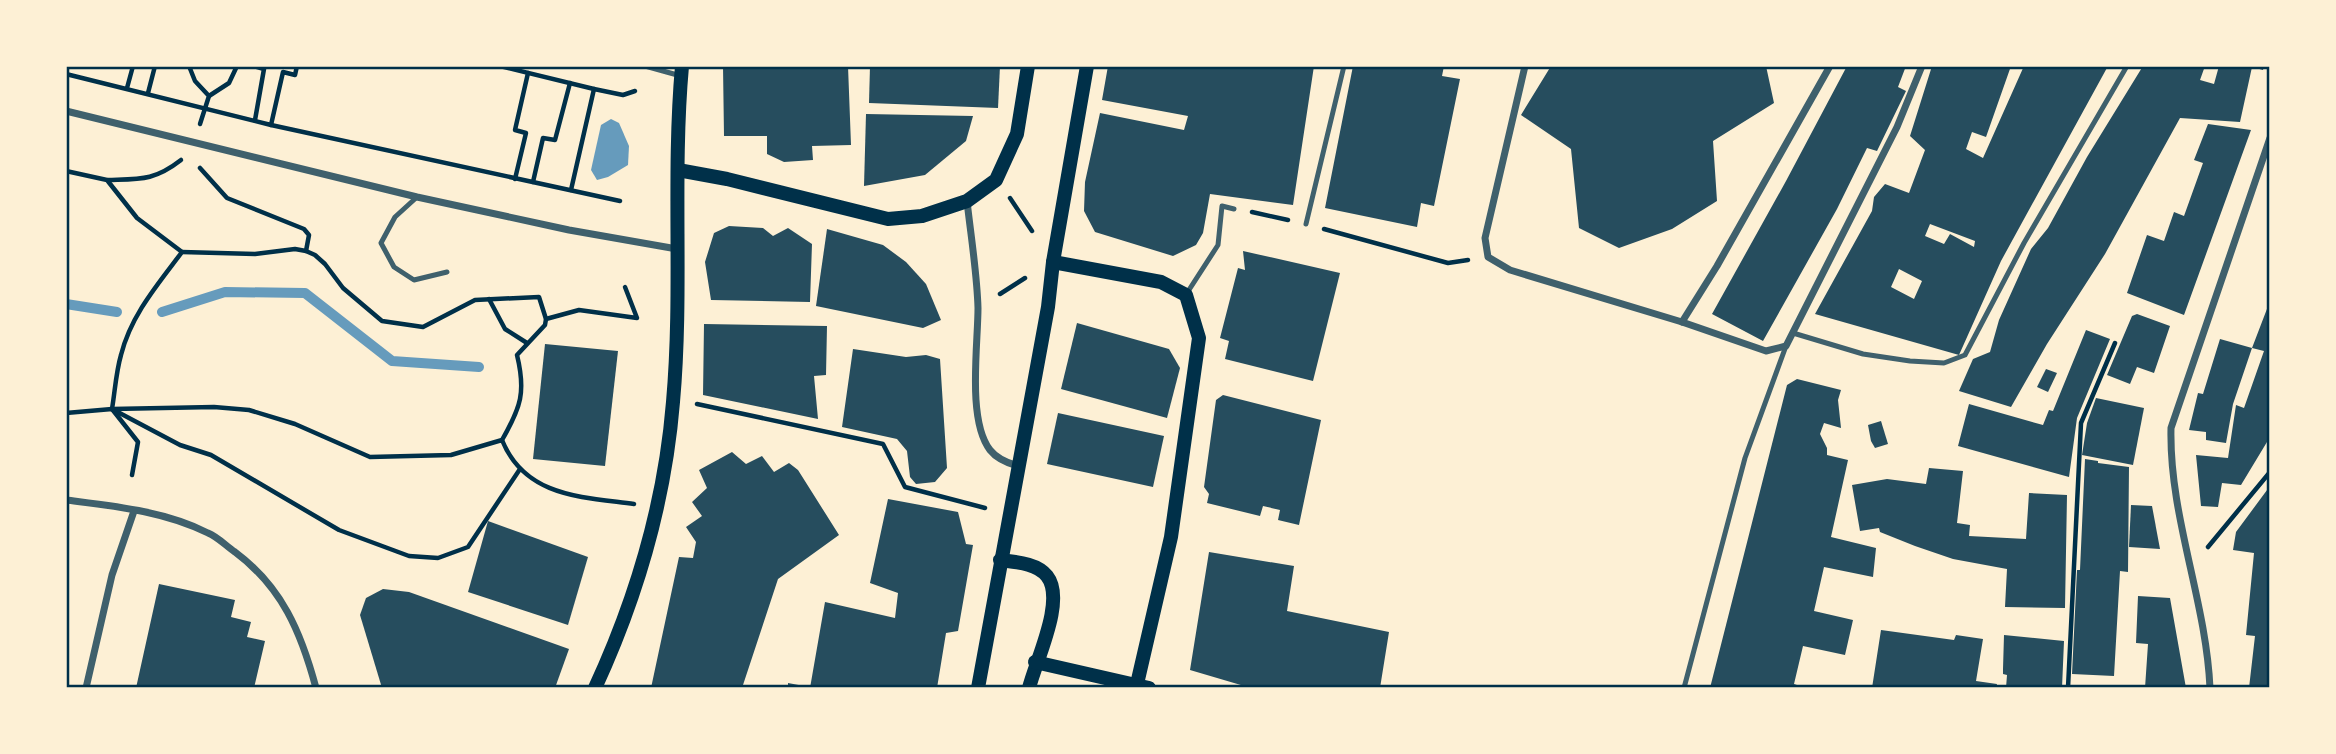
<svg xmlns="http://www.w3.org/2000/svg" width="2336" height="754" font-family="'Titillium Web',sans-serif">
	<rect width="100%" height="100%" fill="#fdf0d5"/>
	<!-- water -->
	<polygon fill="#669bbc" points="611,119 619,123 629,146 628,165 608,177 597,180 591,170 601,125"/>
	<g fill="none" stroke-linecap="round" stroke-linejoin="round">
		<!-- stream -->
		<g stroke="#669bbc" stroke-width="10">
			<polyline points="66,304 117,312"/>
			<polyline points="162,312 225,292 305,293 392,361 479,367"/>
		</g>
	</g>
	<!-- building -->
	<g fill="#264d5e" fill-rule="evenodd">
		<polygon points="723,66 848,66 851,145 812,146 813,160 784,162 767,154 767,136 724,136"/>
		<polygon points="870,66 1000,66 998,108 869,103"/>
		<polygon points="1108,66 1314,66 1293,205 1210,194 1203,233 1196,245 1173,256 1095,232 1084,211 1085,182 1100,113 1184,130 1188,116 1102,100"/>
		<polygon points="1353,66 1444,66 1442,76 1460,79 1434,206 1421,203 1417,227 1325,208"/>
		<polygon points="1551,66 1766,66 1774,103 1713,141 1717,201 1672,229 1619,248 1579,228 1571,149 1521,115"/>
		<polygon points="1847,66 1906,66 1898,87 1906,91 1877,151 1867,148 1837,209 1763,341 1712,314 1786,181"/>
		<path d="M1932 66H2011L1986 137 1972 132 1966 149 1983 158 2024 66H2108L2001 261 1959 355 1815 314 1872 211 1874 197 1885 184 1909 193 1925 150 1910 136ZM1930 224 1975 241 1974 247 1950 234 1944 244 1925 236ZM1899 269 1922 281 1914 299 1891 287Z"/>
		<polygon points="2143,66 2205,66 2200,80 2214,84 2219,66 2264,66 2263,70 2252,67 2240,122 2180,118 2105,254 2047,344 2011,407 1959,391 1973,359 1990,352 1999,320 2031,249 2048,228 2087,157"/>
		<polygon points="866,114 973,116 966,141 925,175 864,186"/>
		<polygon points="2208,124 2251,130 2184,315 2127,293 2147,235 2164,241 2174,212 2184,216 2203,163 2194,160"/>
		<polygon points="729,226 763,228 773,236 788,228 812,244 810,302 711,300 705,262 714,233"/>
		<polygon points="827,229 883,245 906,262 926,284 941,320 923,328 816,306"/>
		<polygon points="1243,251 1340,273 1313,381 1225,359 1229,341 1220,338 1238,268 1245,270"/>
		<polygon points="2270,301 2270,437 2241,485 2222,483 2218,507 2201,506 2196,455 2228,458 2236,405 2244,408 2264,351 2252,348"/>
		<polygon points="2137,314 2170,326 2154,373 2137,367 2130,384 2107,375 2132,316"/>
		<polygon points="1077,323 1169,349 1180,368 1167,418 1061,389"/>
		<polygon points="704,324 827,326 826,375 814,376 818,419 703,395"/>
		<polygon points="2086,330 2110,339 2077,418 2069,477 1958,446 1969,404 2043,425 2049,410 2053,411"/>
		<polygon points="2220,339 2252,348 2233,404 2226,443 2206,440 2206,432 2189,430 2198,393 2203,394"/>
		<polygon points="545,344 618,351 605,466 533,459"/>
		<polygon points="853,349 906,357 926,355 940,359 947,468 935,482 916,484 910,477 907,451 897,439 842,427"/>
		<polygon points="2046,369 2057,373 2048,392 2037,387"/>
		<polygon points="1797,379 1841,390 1838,400 1841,428 1824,423 1820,434 1827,448 1827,455 1848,460 1831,537 1876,548 1873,577 1824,567 1814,611 1853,620 1845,655 1803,646 1794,684 1806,688 1710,688 1787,385"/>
		<polygon points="1223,395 1321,420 1299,525 1278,520 1280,510 1263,506 1260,516 1207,503 1209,494 1204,487 1216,400"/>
		<polygon points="2096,398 2144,408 2133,465 2082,455 2087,423"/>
		<polygon points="1058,413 1164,436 1153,487 1047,464"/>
		<polygon points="1881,421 1888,444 1875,448 1871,441 1868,425"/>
		<polygon points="732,452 746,464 762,456 774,472 789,463 798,470 839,535 778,579 742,688 729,685 728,688 651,688 679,557 693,558 696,542 686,527 702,516 692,502 707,488 699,470"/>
		<polygon points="2085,459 2098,461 2098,463 2129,467 2128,572 2120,571 2114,676 2072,674 2077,570 2080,570"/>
		<polygon points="1929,468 1963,471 1957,523 1970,525 1969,536 2026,539 2029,493 2067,495 2065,608 2005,607 2007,569 1953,559 1915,546 1880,532 1879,528 1860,531 1852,485 1887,479 1926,484"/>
		<polygon points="2270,486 2270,688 2249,688 2255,636 2246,635 2254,553 2233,550 2236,532"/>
		<polygon points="888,499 958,512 966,544 973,545 958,631 946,633 937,688 810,688 825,602 895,618 898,593 870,583"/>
		<polygon points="2131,505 2152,506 2160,549 2129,547"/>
		<polygon points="488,521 588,557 568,625 468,592"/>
		<polygon points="1209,552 1294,566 1287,611 1389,632 1380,688 1251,688 1190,670"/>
		<polygon points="159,584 235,600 231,617 251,622 247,637 265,641 254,688 136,688"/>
		<polygon points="383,589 409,592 569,649 555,688 382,688 360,615 366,598"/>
		<polygon points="2138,596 2170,598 2186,688 2145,688 2148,644 2136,643"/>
		<polygon points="1881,630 1954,640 1956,635 1983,639 1976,681 1997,684 1996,688 1872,688"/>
		<polygon points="2004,635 2064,641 2062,688 2006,688 2007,675 2003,674 2003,669"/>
		<polygon points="788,683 804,686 804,688 788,688"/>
	</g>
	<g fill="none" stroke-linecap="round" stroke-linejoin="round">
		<!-- path -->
		<g stroke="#003049" stroke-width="4.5">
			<polyline points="189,66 195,81 209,96 200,124"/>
			<polyline points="253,66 264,69 255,120"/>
			<polyline points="500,66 594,89"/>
			<polyline points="66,74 271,125 620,201"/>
			<polyline points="127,88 133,66"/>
			<polyline points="148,93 155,66"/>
			<polyline points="209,96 229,83 237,66"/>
			<polyline points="271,125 283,72 295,75 297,66"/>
			<polyline points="200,168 227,198 304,229 309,235 306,251"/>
			<path d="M66 171 107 180 137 218 182 252C158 284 131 315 121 355 116 372 115 391 112 409"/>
			<polyline points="515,179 526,133 515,130 528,73"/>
			<path d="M108 180C140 179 154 181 181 160"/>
			<polyline points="533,182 543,138 555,140 570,83"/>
			<polyline points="571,190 594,89 623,95 635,91"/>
			<polyline points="1010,198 1032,231"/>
			<polyline points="1252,212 1288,220"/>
			<polyline points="1324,229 1448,263 1468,260"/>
			<path d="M182 252 255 254 295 249 306 251 315 255 325 264 343 288 382 321 423 327 475 300 539 297 546 319 545 325 517 355C526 392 521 407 502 440"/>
			<polyline points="1000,294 1025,278"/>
			<polyline points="489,299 505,329 527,343"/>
			<polyline points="546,319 579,310 637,318 625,287"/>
			<polyline points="697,404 883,444 905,487 985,508"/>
			<polyline points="66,413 112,409 180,445 211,455 339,530 409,556 438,558 468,547 520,469"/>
			<path d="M132 475 138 442 112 409 214 407 249 410 295 424 370 457 451 455 502 440C525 497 582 497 634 504"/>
			<polyline points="2208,547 2270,472"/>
			<polyline points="2068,688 2081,423 2115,343"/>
		</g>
		<!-- service -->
		<g stroke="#3f606c" stroke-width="5">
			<polyline points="645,66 681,76"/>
			<polyline points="417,197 395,217 381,243 394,267 414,280 447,272"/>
			<polyline points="1306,224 1344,66"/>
			<polyline points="1187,293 1218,245 1222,206 1234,209"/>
			<polyline points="1793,333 1863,354 1910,361 1944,363 1965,355 2024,243 2127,66"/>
			<polyline points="1684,688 1745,458 1786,346"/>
		</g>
		<!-- minor -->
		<g stroke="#3f606c" stroke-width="7">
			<polyline points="1525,66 1485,238 1488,257 1510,270 1682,322 1766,351 1786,346 1897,127 1922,66"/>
			<polyline points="66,111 417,197 569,230 677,249"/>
			<path d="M967 201C971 237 977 273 978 308 978 345 967 420 990 450 997 459 1007 463 1018 466"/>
			<polyline points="1682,322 1717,266 1830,66"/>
			<path d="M66 500C113 506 165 511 208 533 218 537 226 546 235 552 282 587 301 632 316 688"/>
			<polyline points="86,688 112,575 134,511"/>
			<path d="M2210 688C2206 600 2169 516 2171 428L2270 138"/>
		</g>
		<!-- secondary -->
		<g stroke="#003049" stroke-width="14">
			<polyline points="678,170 727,179 888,219 922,216 967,201 996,180 1017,134 1028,66"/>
			<polyline points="1053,262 1161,282 1186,295 1199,338 1171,537 1137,684"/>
			<path d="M1000 560C1015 562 1037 563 1047 576 1066 600 1036 660 1029 688"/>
			<polyline points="1035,662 1149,688"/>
			<path d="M595 688C637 597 665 501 673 402 683 290 672 178 682 66"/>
			<polyline points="978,688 1048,307 1053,262 1087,66"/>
		</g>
	</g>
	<!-- border -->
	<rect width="2336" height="754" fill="none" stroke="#fdf0d5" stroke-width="136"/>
	<rect x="68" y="68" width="2200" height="618" fill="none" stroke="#003049" stroke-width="2.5"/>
</svg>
